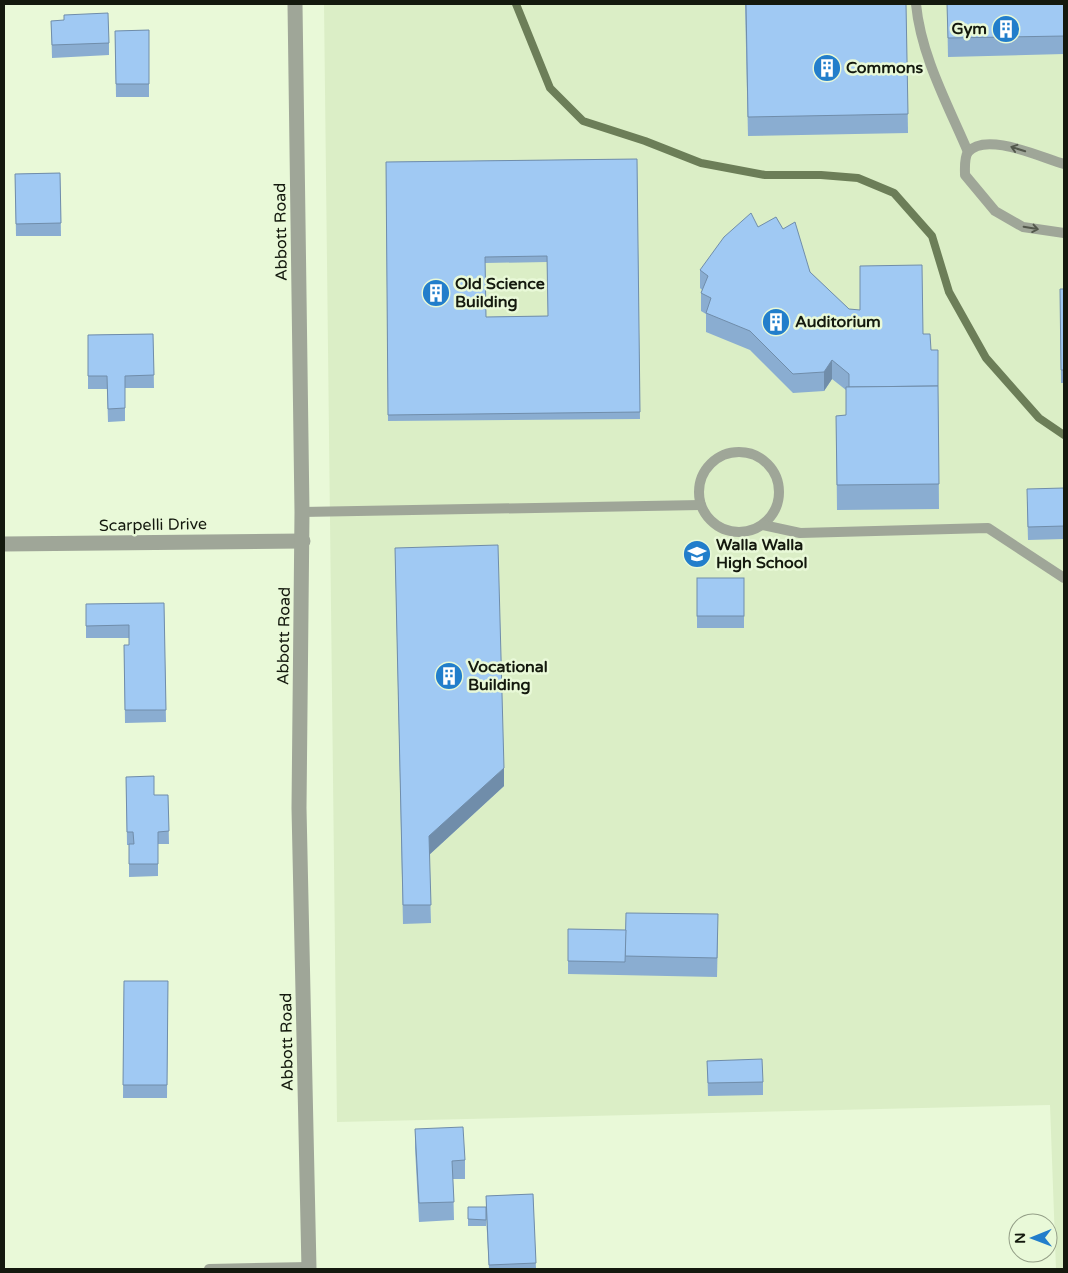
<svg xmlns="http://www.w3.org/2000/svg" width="1068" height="1273" font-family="'Varela Round',sans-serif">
	<rect width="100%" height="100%" fill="#e9f9d8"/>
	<!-- built -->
	<polygon fill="#dbeec6" points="324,4 1064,4 1064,1269 1056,1269 1050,1105 337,1122"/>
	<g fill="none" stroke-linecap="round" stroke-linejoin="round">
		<!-- stream -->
		<polyline stroke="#6c7e58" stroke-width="8" points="516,4 550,88 583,121 645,141 701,163 765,175 821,175 858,178 894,193 932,236 949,292 986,358 1039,418 1064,435"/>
		<!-- service -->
		<g stroke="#9fa698" stroke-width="10">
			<path d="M916 4C921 56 948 105 968 152"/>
			<path d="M1064 164C1042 158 986 131 968 152 964 158 965 168 965 175L995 211 1023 227 1064 233"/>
			<circle cx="739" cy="492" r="40"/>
			<polyline points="302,512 701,505"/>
			<polyline points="763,525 800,533 988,528 1064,578"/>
			<polyline points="209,1269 309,1267"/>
		</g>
		<!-- minor -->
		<polyline stroke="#9fa698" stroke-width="15" points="4,544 303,541"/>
		<!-- tertiary -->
		<polyline stroke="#9fa698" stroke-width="15" points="295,4 302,512 299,808 309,1269"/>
	</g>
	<!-- wall -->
	<g fill="#8aadd1" fill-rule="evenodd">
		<polygon points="4,4 32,4 4,5"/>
		<polygon points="745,4 906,4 908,133 748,136"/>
		<polygon points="947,4 1064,4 1064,54 948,57"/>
		<polygon points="51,21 109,43 109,55 52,58"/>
		<polygon points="149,30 149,97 116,97 115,31"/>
		<path d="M637 159 640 419 388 421 386 162ZM547 262 548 316 486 317 485 263Z"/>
		<polygon points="60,173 61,236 16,236 15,174"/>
		<polygon points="758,227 783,229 810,272 849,309 923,334 931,350 938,386 939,509 837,510 836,416 846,415 846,390 832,379 824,391 793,393 750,350 706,332 706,314 701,311 701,293 702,290 700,288 700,270"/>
		<polygon points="1060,289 1064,289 1064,383 1061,383"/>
		<polygon points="153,334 154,388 125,388 125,421 108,422 107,389 88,389 88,335"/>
		<polygon points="1064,488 1064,539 1028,540 1027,502"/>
		<polygon points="395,548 504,786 429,855 431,923 403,924"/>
		<rect x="697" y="578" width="47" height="50"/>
		<polygon points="164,603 166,722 125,723 124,645 129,645 129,638 86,638 86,604"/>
		<polygon points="126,777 154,795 168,795 169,844 158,844 158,876 129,877 129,845 127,845"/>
		<polygon points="568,929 718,933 717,977 568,974"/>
		<polygon points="124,981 168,981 167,1098 123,1098"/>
		<polygon points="707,1061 763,1082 763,1095 708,1096"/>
		<polygon points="415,1129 465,1160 465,1179 453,1179 454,1220 419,1222 415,1148"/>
		<polygon points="533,1194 536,1269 489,1269 486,1215 486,1196"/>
		<rect x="468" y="1207" width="18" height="19"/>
	</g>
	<!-- shaded-wall -->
	<g fill="#708daa">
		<polygon points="832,360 832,379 824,391 824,372"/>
		<polygon points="504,768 504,786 429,855 429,836"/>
	</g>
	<!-- building -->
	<g fill="#a0c9f3" stroke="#708daa" fill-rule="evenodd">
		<polygon points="746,4 906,4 908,114 748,117"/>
		<polygon points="947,4 1064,4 1064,36 948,38"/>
		<polygon points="108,13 109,43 52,45 51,21 64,20 64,15"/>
		<polygon points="149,30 149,84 116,84 115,31"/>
		<path d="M637 159 640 412 388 415 386 162ZM547 256 548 316 486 317 485 257Z"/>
		<polygon points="60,173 61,223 16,224 15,174"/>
		<polygon points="751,213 758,227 776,217 783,229 795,222 810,272 849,309 860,310 860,266 922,265 923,334 930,334 931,350 938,350 938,386 849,387 849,374 832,360 824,372 793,374 750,331 706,313 711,298 701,293 708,276 700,270 724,237"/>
		<polygon points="1060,289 1064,289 1064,370 1061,370"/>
		<polygon points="153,334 154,375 125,376 125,408 108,409 107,376 88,376 88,335"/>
		<polygon points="938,386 939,484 837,485 836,416 846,415 846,387"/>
		<polygon points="1064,488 1064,526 1028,527 1027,489"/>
		<polygon points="498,545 504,768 429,836 431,905 403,905 395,548"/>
		<rect x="697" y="578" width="47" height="38"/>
		<polygon points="164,603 166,710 125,710 124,645 129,645 129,625 86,626 86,604"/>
		<polygon points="154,776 154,795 168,795 169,831 158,832 158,864 129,864 129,844 134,844 133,832 127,832 126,777"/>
		<polygon points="626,913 718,914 717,958 625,956"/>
		<polygon points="568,929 626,930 625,962 568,961"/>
		<polygon points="124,981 168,981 167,1085 123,1085"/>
		<polygon points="762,1059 763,1082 708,1083 707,1061"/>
		<polygon points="463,1127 465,1160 452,1161 454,1202 419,1203 415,1129"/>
		<polygon points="533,1194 536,1263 489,1265 486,1196"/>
		<polygon points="468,1207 486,1207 486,1220 468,1219"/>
	</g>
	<!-- one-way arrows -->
	<defs><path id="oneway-shaft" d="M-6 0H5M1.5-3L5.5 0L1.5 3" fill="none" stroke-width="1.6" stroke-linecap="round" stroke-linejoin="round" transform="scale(1.25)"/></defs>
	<g stroke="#53584c">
		<use href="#oneway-shaft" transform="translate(1018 149) rotate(-162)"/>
		<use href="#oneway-shaft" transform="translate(1031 228) rotate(10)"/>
	</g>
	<!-- icons -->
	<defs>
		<symbol id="building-disc" viewBox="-11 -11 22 22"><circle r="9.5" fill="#227ecb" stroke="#e9f9d8"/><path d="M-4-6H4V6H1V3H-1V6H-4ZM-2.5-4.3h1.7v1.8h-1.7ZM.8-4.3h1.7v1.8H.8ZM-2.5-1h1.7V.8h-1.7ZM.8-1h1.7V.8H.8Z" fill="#fff"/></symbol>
		<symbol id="school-disc" viewBox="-11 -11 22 22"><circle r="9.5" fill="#227ecb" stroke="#e9f9d8"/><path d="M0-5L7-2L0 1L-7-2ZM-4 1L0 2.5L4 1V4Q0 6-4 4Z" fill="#fff"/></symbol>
	</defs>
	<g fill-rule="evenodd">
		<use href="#building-disc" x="990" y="13" width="32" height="32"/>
		<use href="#building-disc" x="811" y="52" width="32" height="32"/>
		<use href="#building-disc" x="420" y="277" width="32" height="32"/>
		<use href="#building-disc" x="760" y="306" width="32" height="32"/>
		<use href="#school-disc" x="681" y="538" width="32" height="32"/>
		<use href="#building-disc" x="433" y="660" width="32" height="32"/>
	</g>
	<g text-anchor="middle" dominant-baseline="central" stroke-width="5" stroke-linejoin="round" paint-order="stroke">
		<!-- poi labels -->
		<g font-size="16" font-weight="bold" fill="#14190e" stroke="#e9f9d8" text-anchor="start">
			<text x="987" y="29" text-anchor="end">Gym</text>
			<text x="846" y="68">Commons</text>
			<text x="455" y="284">Old Science<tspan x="455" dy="18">Building</tspan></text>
			<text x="795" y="322">Auditorium</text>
			<text x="716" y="545">Walla Walla<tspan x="716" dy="18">High School</tspan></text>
			<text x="468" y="667">Vocational<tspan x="468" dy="18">Building</tspan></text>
		</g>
		<!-- street labels -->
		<g font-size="16" fill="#14190e" stroke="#e9f9d8">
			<text transform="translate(281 232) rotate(-91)">Abbott Road</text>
			<text transform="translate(153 525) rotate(-1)">Scarpelli Drive</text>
			<text transform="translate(284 636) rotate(-89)">Abbott Road</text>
			<text transform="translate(287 1042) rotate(-91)">Abbott Road</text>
		</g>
	</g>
	<!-- border -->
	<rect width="1068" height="1273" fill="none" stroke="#14190e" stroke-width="10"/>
	<!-- north arrow -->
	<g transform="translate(1033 1238) rotate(269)"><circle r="24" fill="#e9f9d8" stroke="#949f87"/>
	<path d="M0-4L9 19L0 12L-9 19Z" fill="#227ecb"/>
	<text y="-8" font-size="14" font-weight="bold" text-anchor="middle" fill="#14190e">N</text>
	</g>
</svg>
